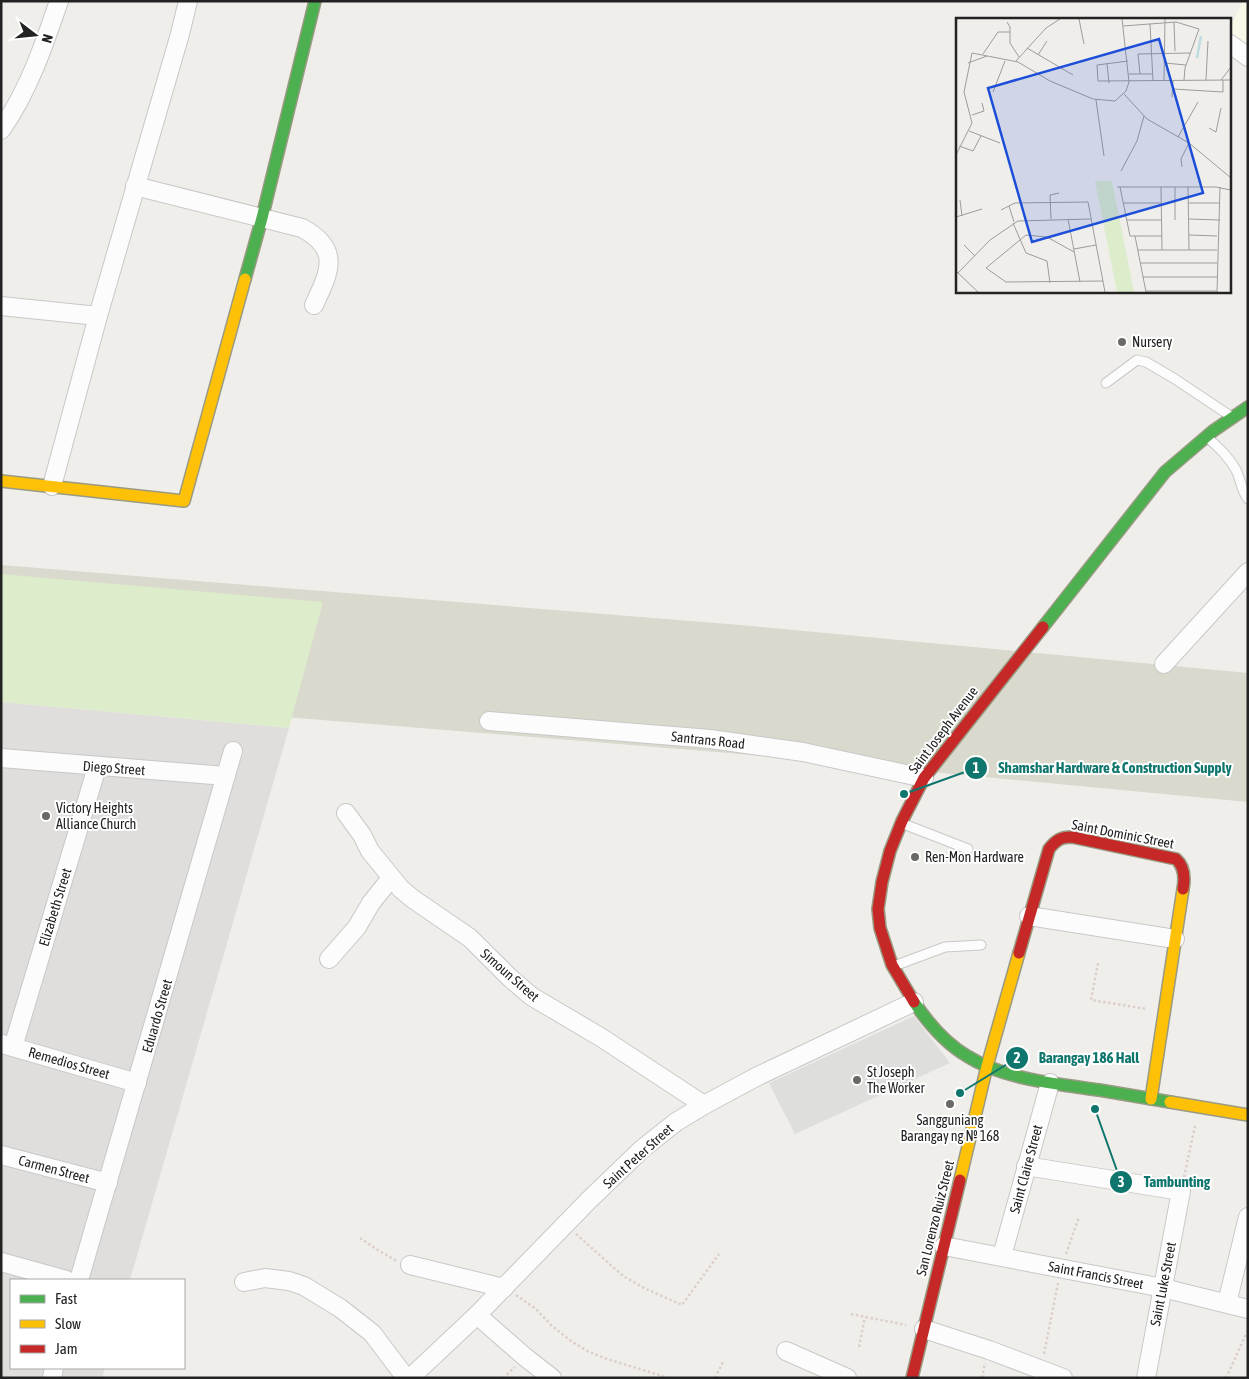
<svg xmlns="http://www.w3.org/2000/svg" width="1249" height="1379" font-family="'Asap Condensed',sans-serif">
	<rect width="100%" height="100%" fill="#f0eeeb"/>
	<!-- residential -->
	<polygon fill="#dfdedc" points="1,702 289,728 130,1280 11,1280 11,1368 105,1368 102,1378 1,1378"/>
	<!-- education -->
	<polygon fill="#f8f7e8" points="1243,1 1248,1 1248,49 1230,36 1230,27"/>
	<!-- religious -->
	<polygon fill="#dededc" points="914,1016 950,1063 795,1134 769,1083"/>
	<!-- construction -->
	<polygon fill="#d9d9cd" points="1,565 740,625 1248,673 1248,802 729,753 1,694"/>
	<!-- grass -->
	<polygon fill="#ddeccb" points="1,574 323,602 289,728 1,702"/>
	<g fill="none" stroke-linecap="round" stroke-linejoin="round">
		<defs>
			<g id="lane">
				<polyline points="1106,383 1137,360 1146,362 1175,379 1232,417"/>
				<path d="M1207 437C1218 447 1229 457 1236 470 1241 480 1241 490 1248 499"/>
				<polyline points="901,823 968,849"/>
				<polyline points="894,966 945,947 981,945"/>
			</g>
			<g id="street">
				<polyline points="1230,44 1248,57"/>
				<path d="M1 130C28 92 44 45 59 1"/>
				<path d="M135 186 302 228C341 249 330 271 314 305"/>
				<polyline points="1,306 98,316"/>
				<polyline points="52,486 98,316 180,34 188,1"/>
				<polyline points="1164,664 1248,572"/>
				<polyline points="489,721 710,739 803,752 924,778"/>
				<polyline points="1,758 226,776"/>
				<polyline points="346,813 362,835 370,851 401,889 413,899 470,938 509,977 531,996 602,1038 704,1105"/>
				<polyline points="1029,916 1175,939"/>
				<polyline points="329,959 357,927 371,903 391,878"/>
				<polyline points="2,1044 137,1083"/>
				<polyline points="13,1047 97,767"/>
				<polyline points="1,1155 108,1183"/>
				<polyline points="1026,1166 1181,1191 1146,1378"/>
				<polyline points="944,1246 1163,1288 1248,1309"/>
				<polyline points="1002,1256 1050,1083"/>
				<polyline points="1,1262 66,1280"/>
				<polyline points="410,1265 504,1288"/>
				<polyline points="79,1280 233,751"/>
				<polyline points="244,1282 265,1278 289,1281 304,1286 340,1308 372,1333 406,1378"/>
				<polyline points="1227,1303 1248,1217"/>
				<polyline points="477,1315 525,1357 552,1378"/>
				<polyline points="924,1329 989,1350 1063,1378"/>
				<polyline points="786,1351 847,1378"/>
				<polyline points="52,1378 54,1368"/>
				<polyline points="410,1378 477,1315 589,1200 642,1149 676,1122 704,1105 756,1077 914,1002"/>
			</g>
			<g id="fast">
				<polyline points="245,279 262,218 315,1"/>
				<polyline points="1043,627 1165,472 1213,431 1248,407"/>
				<path d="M914 1002C928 1023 945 1043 967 1056 1003 1079 1057 1084 1099 1090 1123 1094 1146 1098 1170 1102"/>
			</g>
			<g id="slow">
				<polyline points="1,481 184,501 245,279"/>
				<polyline points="1151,1099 1183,889"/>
				<polyline points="1170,1102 1248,1115"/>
				<polyline points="960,1180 987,1066 1019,953"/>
			</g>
			<g id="jam">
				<path d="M1019 953 1049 849C1056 840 1061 837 1072 837L1176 859C1185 867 1185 878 1183 889"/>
				<polyline points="914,1002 892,965 880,928 878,909 882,882 890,851 902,821 924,778 1043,627"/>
				<polyline points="912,1378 960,1180"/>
			</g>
		</defs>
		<!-- lane casing -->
		<use href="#lane" stroke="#c9c8c7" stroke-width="11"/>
		<!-- street casing -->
		<use href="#street" stroke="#c9c8c7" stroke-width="20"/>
		<!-- fast casing -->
		<use href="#fast" stroke="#999a82" stroke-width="14"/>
		<!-- slow casing -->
		<use href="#slow" stroke="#999a82" stroke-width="14"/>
		<!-- jam casing -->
		<use href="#jam" stroke="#999a82" stroke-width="14"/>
		<!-- path -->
		<g stroke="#dccecd" stroke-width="2.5" stroke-dasharray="2.5 2.5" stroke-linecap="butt">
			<polyline points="1098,963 1091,1000 1147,1009"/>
			<polyline points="1184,1177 1195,1126"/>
			<polyline points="576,1234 623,1276 644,1288 682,1305 719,1254"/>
			<polyline points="360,1238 376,1249 397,1261"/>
			<polyline points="1066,1254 1079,1217"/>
			<polyline points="516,1295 536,1309 552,1326 571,1341 589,1352 607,1359 669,1378"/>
			<polyline points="851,1314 906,1325"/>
			<polyline points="859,1347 865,1317"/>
			<polyline points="1044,1354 1058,1283"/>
			<polyline points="503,1378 515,1367"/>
			<polyline points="715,1378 723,1362"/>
			<polyline points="982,1378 985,1363"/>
			<polyline points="1226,1378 1248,1330"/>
		</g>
		<!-- lane -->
		<use href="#lane" stroke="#fdfcfc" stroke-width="9"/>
		<!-- street -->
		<use href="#street" stroke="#fdfcfc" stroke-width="18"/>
		<!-- fast -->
		<use href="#fast" stroke="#4caf50" stroke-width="11"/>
		<!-- slow -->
		<use href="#slow" stroke="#ffc107" stroke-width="11"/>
		<!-- jam -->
		<use href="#jam" stroke="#c62828" stroke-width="11"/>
	</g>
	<!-- markers -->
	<g fill="#6a6968" stroke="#fff" stroke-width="2">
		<circle cx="1122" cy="342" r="5"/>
		<circle cx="46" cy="816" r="5"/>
		<circle cx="915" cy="857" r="5"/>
		<circle cx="857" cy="1080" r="5"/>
		<circle cx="950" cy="1104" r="5"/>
	</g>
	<g text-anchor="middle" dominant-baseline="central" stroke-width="4" stroke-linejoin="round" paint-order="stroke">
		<!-- poi labels -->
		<g font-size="14" fill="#222" stroke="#fff" text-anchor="start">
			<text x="1132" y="342">Nursery</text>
			<text x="56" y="808">Victory Heights<tspan x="56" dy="16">Alliance Church</tspan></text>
			<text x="925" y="857">Ren-Mon Hardware</text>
			<text x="867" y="1072">St Joseph<tspan x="867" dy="16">The Worker</tspan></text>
			<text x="950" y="1120" text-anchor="middle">Sangguniang<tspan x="950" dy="16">Barangay ng № 168</tspan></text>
		</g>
		<!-- street labels -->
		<g font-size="14" fill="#222" stroke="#fff">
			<text transform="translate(943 730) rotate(-53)">Saint Joseph Avenue</text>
			<text transform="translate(708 740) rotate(6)">Santrans Road</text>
			<text transform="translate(114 768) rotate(4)">Diego Street</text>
			<text transform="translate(1123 834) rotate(11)">Saint Dominic Street</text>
			<text transform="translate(55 907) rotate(-73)">Elizabeth Street</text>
			<text transform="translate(510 975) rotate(41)">Simoun Street</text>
			<text transform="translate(157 1016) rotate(-74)">Eduardo Street</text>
			<text transform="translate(69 1063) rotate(16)">Remedios Street</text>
			<text transform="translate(638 1156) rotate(-42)">Saint Peter Street</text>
			<text transform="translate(54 1169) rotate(15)">Carmen Street</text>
			<text transform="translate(1026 1169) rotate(-75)">Saint Claire Street</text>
			<text transform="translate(935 1218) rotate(-76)">San Lorenzo Ruiz Street</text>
			<text transform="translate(1096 1275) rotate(11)">Saint Francis Street</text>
			<text transform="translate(1163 1284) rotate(-79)">Saint Luke Street</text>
		</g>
	</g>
	<!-- overview -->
	<g transform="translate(956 18)">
		<rect width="275" height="275" fill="#f0eeeb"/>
		<path d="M139 163H156L178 274H161Z" fill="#ddeccb"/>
		<path fill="none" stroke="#bfdbe3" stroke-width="2.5" d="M241 40 245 18"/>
		<path fill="none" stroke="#9e9c9b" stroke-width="1" d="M123 1 128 26M51 4 54 9V25L63 39M218 4 219 33M194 6 197 63M167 8 220 4 243 11 229 50 228 62M71 30 117 57M27 36 42 14H54M82 37 91 23M60 43 90 10 104 1M172 43 141 47 142 63 275 62M12 45 31 38M209 45 230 47M151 46 153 65M173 56H196M184 56 182 36 235 35M250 62 252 23M265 62 275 49M208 63 209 1M217 71 267 74V62M37 74 49 43M168 76 191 101 233 125 275 160M216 79 217 63M140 82 148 138M16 97 28 93 26 85M253 110 260 114 265 90M13 113 44 125M222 119 242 84M3 128 17 133 25 118M0 137 16 105 8 74 16 35 62 44 94 63 137 81 159 83 170 73 173 64 166 1M226 149 225 141 233 125M165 153 181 123 188 98M161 169H260L275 172M164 169 174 218H206M205 169 206 232M219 169V202M232 169 233 232M4 182 6 198M168 185H205M232 185H264M53 188 58 204M45 192 59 185 132 184 149 274M0 199 26 191M95 201 94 177 103 175M112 201 124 264M232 201 264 202M171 202H205M57 205 70 235 91 243 94 265M233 217 261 218M179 218 190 274M8 227 19 238M118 231 140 227M182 232H261M118 234 91 219 70 217 30 250 50 264 147 263M184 245H261M0 253 22 274M2 255 34 222 62 203 135 201M187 259H261M190 273H261M261 274 264 169"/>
		<path fill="#1d4ed8" fill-opacity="0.15" stroke="#1d4ed8" stroke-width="2.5" d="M203 21 247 175 76 224 32 70Z"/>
		<rect width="275" height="275" fill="none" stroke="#222" stroke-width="2.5"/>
	</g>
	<!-- callouts -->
	<path fill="none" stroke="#0f766e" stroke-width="2" d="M904 794L976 768M960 1093L1017 1058M1095 1109L1121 1182"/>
	<g fill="#0f766e" stroke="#fff" stroke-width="2">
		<circle cx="904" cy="794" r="5"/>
		<circle cx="960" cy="1093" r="5"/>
		<circle cx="1095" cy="1109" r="5"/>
		<circle cx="976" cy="768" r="12"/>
		<circle cx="1017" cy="1058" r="12"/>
		<circle cx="1121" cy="1182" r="12"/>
	</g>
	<g font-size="15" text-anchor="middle" font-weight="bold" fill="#fff">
		<text x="976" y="773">1</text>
		<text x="1017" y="1063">2</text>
		<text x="1121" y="1187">3</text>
	</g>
	<g font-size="15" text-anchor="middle" font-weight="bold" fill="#0f766e" stroke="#fff" stroke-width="4" stroke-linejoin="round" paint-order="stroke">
		<text x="1115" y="773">Shamshar Hardware &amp; Construction Supply</text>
		<text x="1089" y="1063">Barangay 186 Hall</text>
		<text x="1177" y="1187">Tambunting</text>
	</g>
	<!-- border -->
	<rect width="1249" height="1379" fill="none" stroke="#222222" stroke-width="5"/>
	<!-- legend -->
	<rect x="10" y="1279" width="175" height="90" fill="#ffffff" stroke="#a7a7a7"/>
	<rect x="20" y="1295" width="25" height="8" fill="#4caf50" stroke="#a7a7a7"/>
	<text x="55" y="1304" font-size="15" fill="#222222">Fast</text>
	<rect x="20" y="1320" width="25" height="8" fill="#ffc107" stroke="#a7a7a7"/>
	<text x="55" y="1329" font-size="15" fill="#222222">Slow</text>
	<rect x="20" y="1345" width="25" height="8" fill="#c62828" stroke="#a7a7a7"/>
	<text x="55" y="1354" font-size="15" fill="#222222">Jam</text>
	<!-- north arrow -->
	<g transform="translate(35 35) rotate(106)" stroke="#ffffff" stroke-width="4" paint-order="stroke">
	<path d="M0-4L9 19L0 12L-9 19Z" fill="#222222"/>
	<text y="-8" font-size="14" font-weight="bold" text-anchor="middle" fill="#222222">N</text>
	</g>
</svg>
